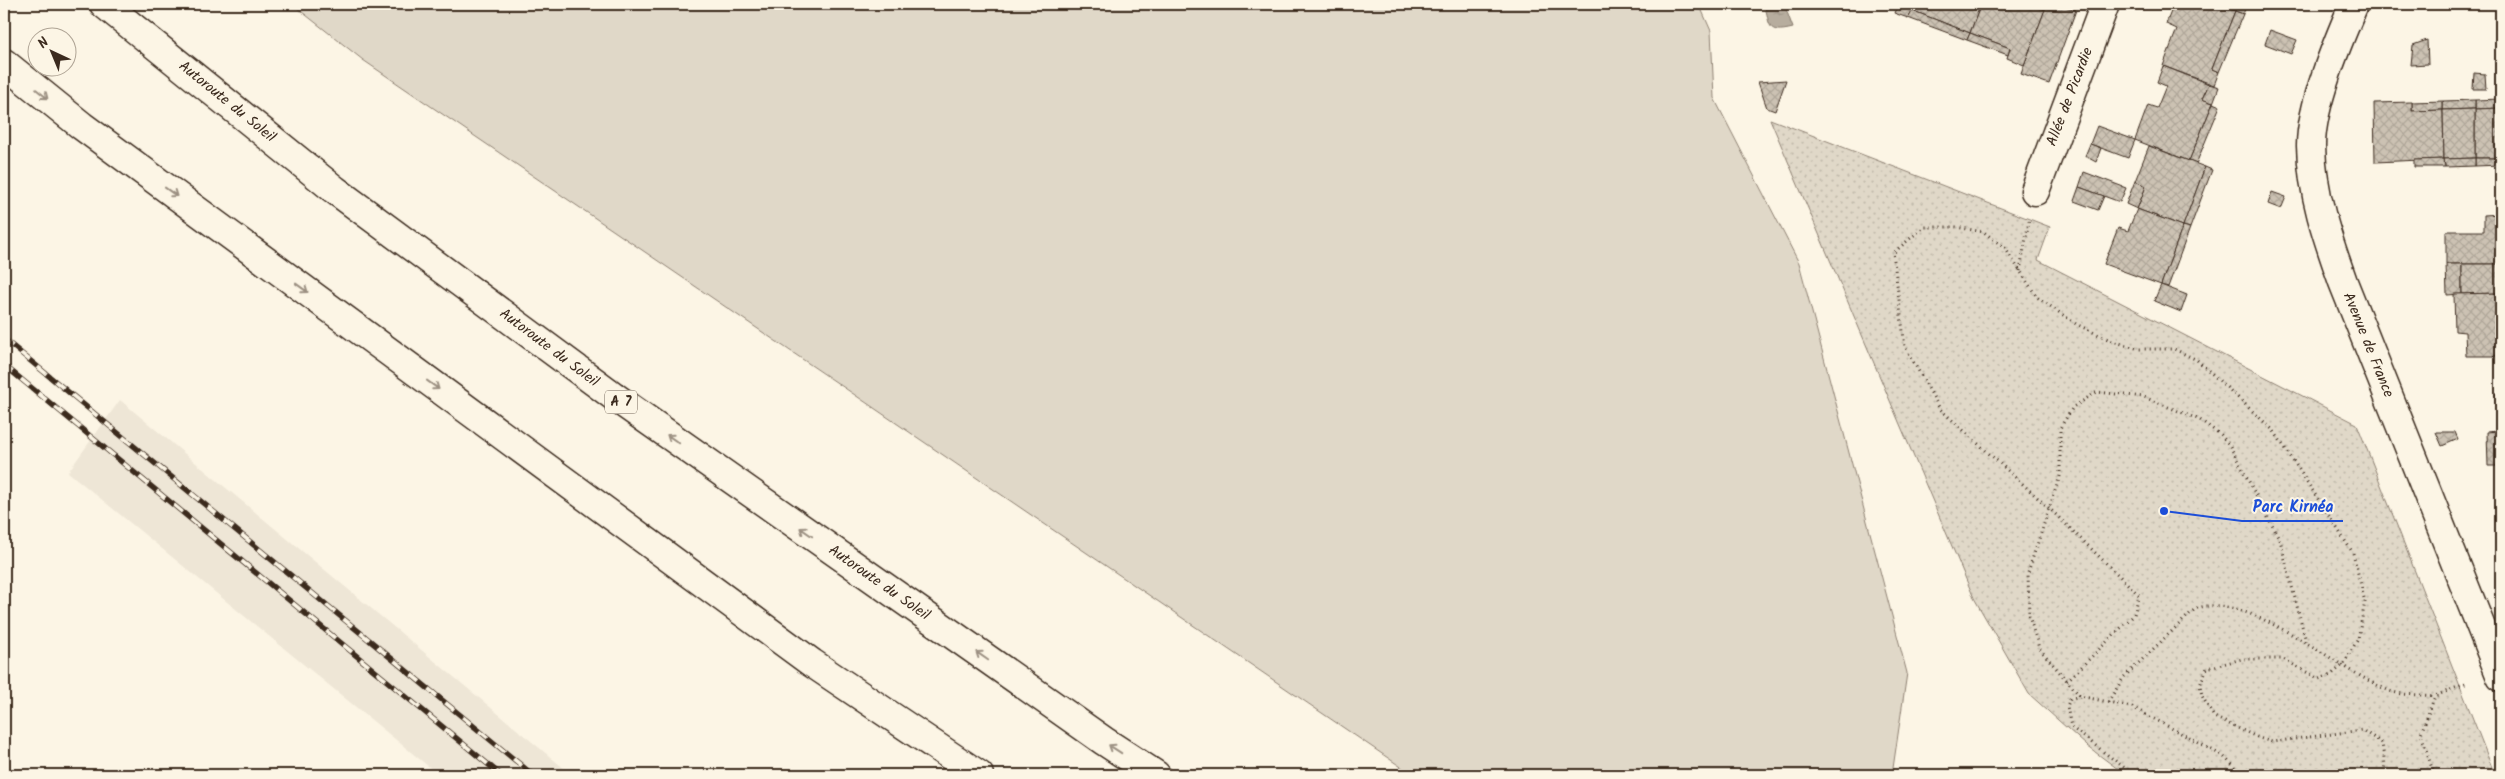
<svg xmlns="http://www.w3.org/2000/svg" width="2505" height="779" font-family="Kalam,sans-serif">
	<defs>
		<pattern id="park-dots" width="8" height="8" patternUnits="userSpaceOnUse" patternTransform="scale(1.25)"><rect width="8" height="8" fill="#e0d8c8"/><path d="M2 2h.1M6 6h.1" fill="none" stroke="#c1baab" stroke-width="1.8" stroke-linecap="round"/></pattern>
		<pattern id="water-ripples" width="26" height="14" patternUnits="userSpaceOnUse" patternTransform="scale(1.25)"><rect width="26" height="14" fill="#b7ad9e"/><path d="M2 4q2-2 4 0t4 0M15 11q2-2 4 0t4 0" fill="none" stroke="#968d80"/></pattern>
		<pattern id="building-cross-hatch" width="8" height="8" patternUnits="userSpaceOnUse" patternTransform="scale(1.25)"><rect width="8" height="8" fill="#ccc2b3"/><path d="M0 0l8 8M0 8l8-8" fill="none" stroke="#b0a79a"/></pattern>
	</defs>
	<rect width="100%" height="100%" fill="#fcf5e5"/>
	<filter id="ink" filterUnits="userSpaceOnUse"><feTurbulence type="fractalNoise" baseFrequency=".02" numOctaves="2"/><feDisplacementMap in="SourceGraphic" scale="10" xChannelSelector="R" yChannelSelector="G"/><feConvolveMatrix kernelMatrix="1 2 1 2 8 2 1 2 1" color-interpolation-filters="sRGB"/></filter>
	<g filter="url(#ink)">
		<!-- built -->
		<polygon fill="#eee6d6" points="120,400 572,775 439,775 68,472"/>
		<!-- green -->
		<polygon fill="#e0d8c8" stroke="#8e8173" points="292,4 1699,4 1711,31 1714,98 1799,263 1907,673 1892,775 1413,775 363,60"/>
		<!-- park -->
		<polygon fill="url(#park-dots)" stroke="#8e8173" points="1770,119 2050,227 2038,260 2357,424 2495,775 2126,775 2087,746 2029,694 1974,598"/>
		<!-- water -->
		<path fill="url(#water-ripples)" stroke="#85796b" d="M1764 4H1784L1793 28C1765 35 1771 24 1764 4Z"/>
		<!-- building -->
		<g fill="url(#building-cross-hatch)" stroke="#3b2a1e">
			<polygon points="1898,4 1981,4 1970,33 1911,10 1908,18 1894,13"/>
			<polygon points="1981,4 2029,4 2045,10 2024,65 2007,58 2010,48 1970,33"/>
			<polygon points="2047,4 2058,4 2076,10 2049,84 2021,74"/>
			<polygon points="2174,4 2215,4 2235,11 2212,69 2219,72 2214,85 2163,66 2177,29 2166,24"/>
			<polygon points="2215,4 2238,4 2235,11"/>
			<polygon points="2238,4 2247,4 2243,14 2235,11"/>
			<polygon points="1911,10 1970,33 1967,40 1908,18"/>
			<polygon points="2235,11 2243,14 2219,72 2212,69"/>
			<polygon points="2270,30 2297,40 2291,54 2265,44"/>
			<polygon points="1970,33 2010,48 2008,55 1967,40"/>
			<polygon points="2427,40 2428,64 2411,65 2413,45"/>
			<polygon points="2163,66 2209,84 2202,99 2213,103 2189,161 2135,140 2148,105 2157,108 2166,86 2157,82"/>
			<polygon points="2474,73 2485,74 2486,89 2473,89"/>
			<polygon points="1786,80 1775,111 1767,108 1758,82"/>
			<polygon points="2209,84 2219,87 2213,103 2202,99"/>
			<polygon points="2501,99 2501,108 2475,109 2475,100"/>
			<polygon points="2475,100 2475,109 2443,110 2443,101"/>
			<polygon points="2443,101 2443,110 2412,111 2412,102"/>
			<polygon points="2412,102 2412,111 2443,110 2444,159 2375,162 2374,103"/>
			<polygon points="2213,103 2220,106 2196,164 2189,161"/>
			<polygon points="2501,108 2501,158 2475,158 2475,109"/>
			<polygon points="2475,109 2475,158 2444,159 2443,110"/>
			<polygon points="2097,126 2135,140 2128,158 2090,144"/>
			<polygon points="2090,144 2101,148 2096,162 2085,156"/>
			<polygon points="2149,146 2205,167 2183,226 2137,209 2146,186 2135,181"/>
			<polygon points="2475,158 2501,158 2501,165 2475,166"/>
			<polygon points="2475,158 2475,166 2445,167 2444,159"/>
			<polygon points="2444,159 2445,167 2414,167 2414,160"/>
			<polygon points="2205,167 2212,170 2190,228 2183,226"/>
			<polygon points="2084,172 2126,188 2120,202 2079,187"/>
			<polygon points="2135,181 2146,186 2137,209 2126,204"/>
			<polygon points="2079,187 2104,196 2098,210 2074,201"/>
			<polygon points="2272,192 2286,197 2281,209 2268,204"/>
			<polygon points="2137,209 2183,226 2161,285 2104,264 2118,228 2128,231"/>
			<polygon points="2501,214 2501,264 2446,264 2446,231 2484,231 2484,215"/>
			<polygon points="2183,226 2190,228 2168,287 2161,285"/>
			<polygon points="2446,264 2462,264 2462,294 2447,295"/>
			<polygon points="2462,264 2501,264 2501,293 2462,294"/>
			<polygon points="2161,285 2187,295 2181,312 2154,301"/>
			<polygon points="2501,293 2501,356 2466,356 2465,332 2455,331 2454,294"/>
			<polygon points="2501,392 2501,431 2497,431 2496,393"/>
			<polygon points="2497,431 2498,466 2488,466 2487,432"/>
			<polygon points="2497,431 2501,431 2501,466 2498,466"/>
			<polygon points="2436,432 2455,432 2458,439 2442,446"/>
		</g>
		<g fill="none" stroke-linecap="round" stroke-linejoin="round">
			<defs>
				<g id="minor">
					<path d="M2354 4C2338 41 2311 105 2311 146 2312 194 2327 237 2343 282L2501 677"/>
					<polyline points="2035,191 2105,4"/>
				</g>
				<g id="motorway">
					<polyline points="104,4 335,190 619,400 1104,741 1156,775"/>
					<polyline points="4,63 82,126 812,663 979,775"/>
				</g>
			</defs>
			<!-- minor casing -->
			<use href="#minor" stroke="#3b2a1e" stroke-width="31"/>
			<!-- motorway casing -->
			<use href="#motorway" stroke="#3b2a1e" stroke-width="31"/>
			<!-- path -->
			<g stroke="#3b2a1e" stroke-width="3" stroke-dasharray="1 4" stroke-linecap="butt">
				<polyline points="2020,271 2029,221"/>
				<polyline points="2067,681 2134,615 2139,595 2049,508 1940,409 1905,347 1893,253 1924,227 1956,227 1984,232 2005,248 2037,297 2076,324 2112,341 2139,349 2174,349 2197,360 2274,431 2353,553 2365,602 2358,639 2343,665 2331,675 2319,679 2283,659 2242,659 2207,668 2200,685 2202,696 2214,717 2259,738 2272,742 2362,730 2382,743 2385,765 2383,775"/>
				<polyline points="2080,696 2070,699 2067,706 2071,727 2134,775"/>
				<path d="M2108 702 2124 677 2195 609C2245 588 2341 672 2390 691 2403 696 2421 694 2435 696"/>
				<polyline points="2243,775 2223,756 2132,707 2080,696 2039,648 2029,616 2028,572 2060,476 2060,428 2073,407 2097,392 2144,397 2200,420 2221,435 2230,446 2280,540 2307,645"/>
				<polyline points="2434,775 2421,733 2435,696 2468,683"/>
			</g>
			<!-- minor -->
			<use href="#minor" stroke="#fcf5e5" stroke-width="28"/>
			<!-- motorway -->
			<use href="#motorway" stroke="#fcf5e5" stroke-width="28"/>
			<defs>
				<g id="rail">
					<polyline points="4,339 533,775"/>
					<polyline points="4,365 501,775"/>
				</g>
			</defs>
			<!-- rail casing -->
			<use href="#rail" stroke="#3b2a1e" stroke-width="5.5"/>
			<!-- rail -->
			<use href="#rail" stroke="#fcf5e5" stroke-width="4" stroke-dasharray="11" stroke-linecap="butt"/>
		</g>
		<!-- one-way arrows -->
		<defs><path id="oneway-shaft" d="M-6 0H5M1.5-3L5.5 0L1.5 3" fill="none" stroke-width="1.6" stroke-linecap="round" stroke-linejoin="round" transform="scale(1.25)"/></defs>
		<g stroke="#9c9082">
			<use href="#oneway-shaft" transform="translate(42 94) rotate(39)"/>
			<use href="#oneway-shaft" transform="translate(171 192) rotate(36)"/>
			<use href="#oneway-shaft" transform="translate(302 288) rotate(36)"/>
			<use href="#oneway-shaft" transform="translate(433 385) rotate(36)"/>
			<use href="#oneway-shaft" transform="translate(673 439) rotate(-145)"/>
			<use href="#oneway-shaft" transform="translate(806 532) rotate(-145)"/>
			<use href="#oneway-shaft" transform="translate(982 656) rotate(-145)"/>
			<use href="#oneway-shaft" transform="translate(1115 749) rotate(-147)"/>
		</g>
	</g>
	<g text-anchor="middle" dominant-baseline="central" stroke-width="4" stroke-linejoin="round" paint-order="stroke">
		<!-- shield labels -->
		<rect fill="#fcf5e5" stroke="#75675a" stroke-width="1" x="605" y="390.5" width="32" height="23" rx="4"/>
		<g font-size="14" font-weight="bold" fill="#3b2a1e">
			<text x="621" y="402">A 7</text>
		</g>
		<!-- street labels -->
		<g font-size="15" fill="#3b2a1e" stroke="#fcf5e5">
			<text transform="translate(2070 97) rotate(-69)">Allée de Picardie</text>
			<text transform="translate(227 102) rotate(39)">Autoroute du Soleil</text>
			<text transform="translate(2368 345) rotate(68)">Avenue de France</text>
			<text transform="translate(549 348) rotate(37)">Autoroute du Soleil</text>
			<text transform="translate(879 583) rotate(35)">Autoroute du Soleil</text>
		</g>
	</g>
	<!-- callouts -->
	<path fill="none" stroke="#1d4ed8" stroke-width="2" d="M2164 511L2242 521H2343"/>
	<circle fill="#1d4ed8" stroke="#fcf5e5" stroke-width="2" cx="2164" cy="511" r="5"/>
	<g font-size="16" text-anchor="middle" font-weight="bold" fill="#1d4ed8" stroke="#fcf5e5" stroke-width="4" stroke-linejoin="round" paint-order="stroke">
		<text x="2293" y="512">Parc Kirnéa</text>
	</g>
	<!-- margin -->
	<rect width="2505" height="779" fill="none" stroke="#fcf5e5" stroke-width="20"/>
	<rect x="10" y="10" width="2485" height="759" fill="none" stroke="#3b2a1e" stroke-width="2" filter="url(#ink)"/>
	<!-- north arrow -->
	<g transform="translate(52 52) rotate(316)"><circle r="24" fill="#fcf5e5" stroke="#afa495"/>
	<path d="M0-4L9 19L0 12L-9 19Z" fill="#3b2a1e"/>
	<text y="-8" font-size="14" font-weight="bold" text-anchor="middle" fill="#3b2a1e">N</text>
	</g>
</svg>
